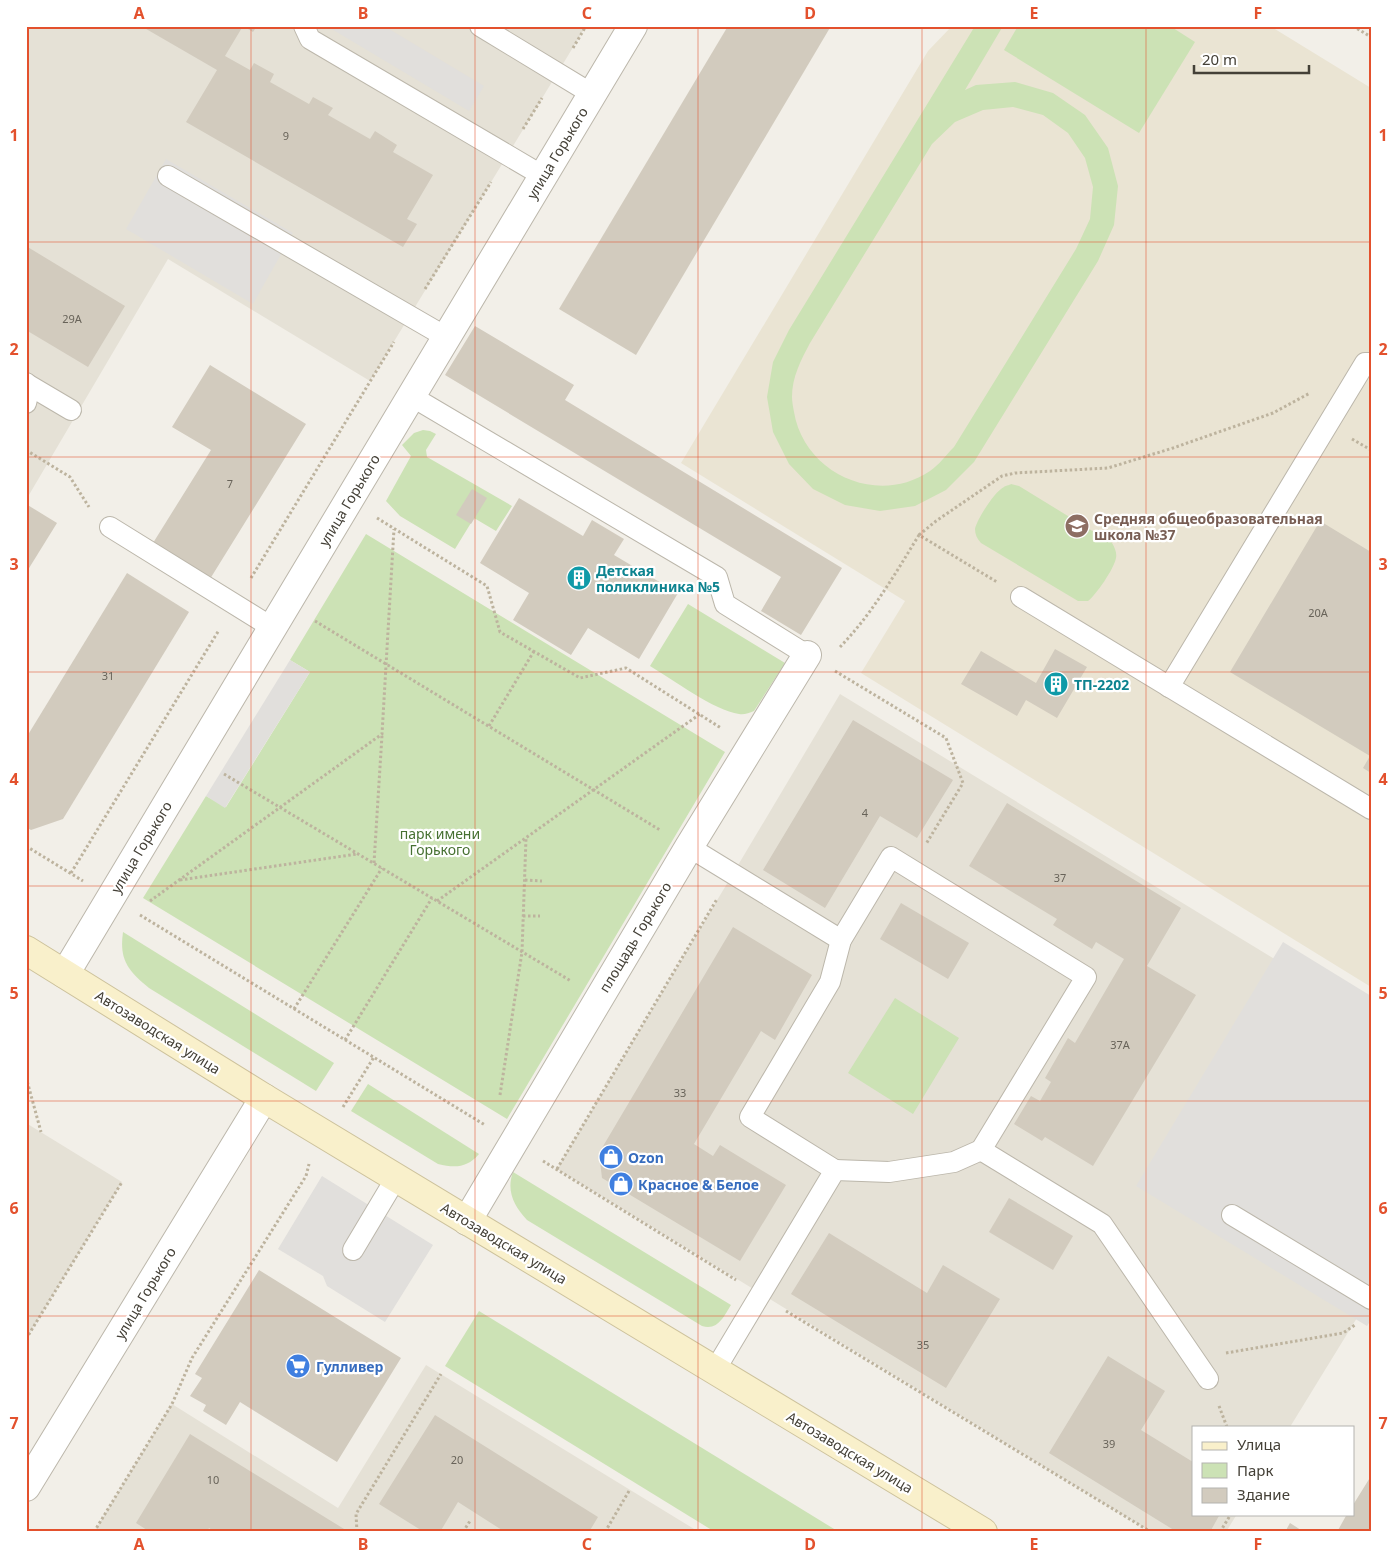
<svg xmlns="http://www.w3.org/2000/svg" width="1397" height="1558" font-family="'Noto Sans',sans-serif">
	<rect width="100%" height="100%" fill="#f2efe8"/>
	<!-- residential -->
	<g fill="#e5e1d6">
		<polygon points="26,26 586,26 370,381 168,259 26,500"/>
		<polygon points="840,694 1371,1018 1371,1295 1290,1427 1193,1427 1193,1514 1237,1514 1226,1532 1151,1532 557,1169"/>
		<polygon points="26,1123 122,1182 26,1339"/>
		<polygon points="426,1365 699,1532 94,1532 172,1404 338,1508"/>
	</g>
	<!-- education -->
	<polygon fill="#eae4d3" points="952,26 1270,26 1371,88 1371,987 861,673 905,601 681,463 928,51"/>
	<!-- green -->
	<g fill="#cce2b5" fill-rule="evenodd">
		<path d="M975 26H1003L965 90 976 85 1015 82 1053 93 1085 115 1108 148 1118 186 1114 225 1098 261 974 462 946 490 915 506 880 511 845 505 813 489 789 464 773 432 767 397 773 362 789 330ZM1013 107 1043 115 1068 133 1085 158 1093 187 1090 219 1076 249 954 447C946 455 939 465 930 471 877 507 804 473 794 412 793 407 792 401 792 397 792 377 801 360 810 343L932 144 955 122 983 110Z"/>
		<polygon points="1018,26 1170,26 1195,42 1139,133 1004,50"/>
		<polygon points="423,430 430,431 436,434 426,450 427,457 512,506 496,531 474,518 455,549 400,516 386,501 411,456 402,445 414,433"/>
		<path d="M1011 484 1019 486 1112 543C1115 548 1117 553 1116 558 1114 569 1096 595 1088 601H1078L981 543C977 539 975 534 975 529 977 519 995 491 1004 487 1004 486 1010 485 1011 484Z"/>
		<polygon points="366,534 725,752 507,1119 143,898 206,796 226,807 310,672 290,660"/>
		<path d="M688 604 785 663 754 711C749 713 744 715 739 714 715 711 672 679 650 666Z"/>
		<path d="M123 932 334 1063 316 1091 149 988C128 971 119 960 123 932Z"/>
		<polygon points="895,998 959,1038 913,1114 848,1073"/>
		<path d="M368 1084 479 1154C467 1168 455 1168 438 1164L351 1111Z"/>
		<path d="M513 1172 731 1305C724 1316 718 1331 702 1326L527 1220C514 1206 506 1191 513 1172Z"/>
		<polygon points="479,1311 839,1532 715,1532 445,1366"/>
	</g>
	<!-- parking -->
	<g fill="#e1dfdc">
		<polygon points="331,26 384,26 484,86 469,111 330,28"/>
		<polygon points="166,159 293,233 253,304 126,229"/>
		<polygon points="290,660 310,672 225,808 206,796"/>
		<polygon points="1283,942 1371,996 1371,1320 1367,1326 1136,1186"/>
		<polygon points="322,1176 433,1245 385,1322 327,1286 323,1276 278,1249"/>
	</g>
	<!-- building -->
	<g fill="#d2cbbe">
		<polygon points="141,26 243,26 225,56 250,70 254,63 274,74 270,82 309,104 313,97 333,108 328,115 370,139 375,131 397,145 393,152 433,175 407,219 417,224 403,247 186,122 217,70"/>
		<polygon points="243,26 257,26 253,32"/>
		<polygon points="728,26 831,26 636,355 559,309"/>
		<polygon points="26,246 125,306 88,367 26,330"/>
		<polygon points="475,326 574,385 565,400 842,568 801,635 761,611 781,577 445,375"/>
		<polygon points="210,365 306,424 210,579 153,543 211,450 172,427"/>
		<polygon points="472,489 487,498 471,524 456,515"/>
		<polygon points="519,498 583,536 592,520 624,539 614,555 678,593 639,659 588,628 571,655 513,620 529,593 480,563"/>
		<polygon points="26,504 57,523 26,573"/>
		<polygon points="1320,521 1371,552 1371,773 1363,768 1370,756 1230,672"/>
		<polygon points="127,573 189,612 63,819 31,830 26,827 26,738"/>
		<polygon points="1055,649 1087,667 1057,718 1026,700 1017,716 961,684 981,651 1036,683"/>
		<polygon points="853,720 953,780 917,838 880,816 825,908 763,870"/>
		<polygon points="1007,803 1181,908 1147,966 1196,995 1093,1166 1045,1137 1042,1141 1014,1124 1031,1096 1040,1101 1051,1082 1045,1078 1068,1038 1075,1043 1124,959 1096,942 1092,949 1053,925 1057,919 969,866"/>
		<polygon points="901,903 969,943 948,979 880,939"/>
		<polygon points="733,927 812,975 775,1040 761,1031 694,1144 713,1156 720,1145 786,1185 740,1261 602,1178 599,1153"/>
		<polygon points="1009,1198 1073,1236 1053,1270 989,1232"/>
		<polygon points="829,1233 927,1293 943,1265 1000,1299 946,1388 791,1294"/>
		<polygon points="259,1270 401,1358 337,1462 240,1402 226,1425 203,1411 206,1405 190,1396 202,1378 195,1374"/>
		<polygon points="1108,1356 1165,1391 1141,1430 1193,1462 1193,1514 1220,1514 1210,1532 1177,1532 1049,1453"/>
		<polygon points="435,1415 598,1517 589,1532 505,1532 458,1502 440,1532 424,1532 379,1504"/>
		<polygon points="190,1434 349,1532 215,1532 209,1528 207,1532 150,1532 136,1523"/>
		<polygon points="1371,1476 1371,1532 1337,1532 1347,1514 1353,1514 1353,1505"/>
		<polygon points="1290,1523 1304,1532 1285,1532"/>
	</g>
	<g fill="none" stroke-linecap="round" stroke-linejoin="round">
		<defs>
			<g id="lane">
				<polyline points="304,26 310,39 543,176"/>
				<polyline points="480,26 592,94"/>
				<polyline points="168,176 446,337"/>
				<polyline points="26,383 28,395 26,403"/>
				<polyline points="27,384 71,410"/>
				<polyline points="411,396 717,577 725,604 807,655"/>
				<polyline points="110,527 273,628"/>
				<polyline points="1021,597 1371,809"/>
				<polyline points="1169,687 1365,363 1371,363"/>
				<polyline points="689,847 841,940"/>
				<polyline points="835,1170 750,1117 830,982 841,940 891,857 1086,977 981,1150 1102,1224 1208,1379"/>
				<polyline points="1232,1215 1371,1299"/>
				<polyline points="353,1250 396,1178"/>
				<polyline points="715,1370 835,1170 889,1172 954,1162 981,1150"/>
			</g>
			<g id="street">
				<polyline points="65,974 633,26"/>
				<polyline points="467,1221 689,847 807,655"/>
				<polyline points="26,1487 264,1098"/>
			</g>
			<polyline id="secondary" points="26,950 264,1098 983,1532"/>
		</defs>
		<!-- lane casing -->
		<use href="#lane" stroke="#bcb7ab" stroke-width="22"/>
		<!-- street casing -->
		<use href="#street" stroke="#bcb7ab" stroke-width="30"/>
		<!-- secondary casing -->
		<use href="#secondary" stroke="#cdc29c" stroke-width="30"/>
		<!-- path -->
		<g stroke="#bdb39e" stroke-width="3" stroke-dasharray="2.5 2.5" stroke-linecap="butt">
			<polyline points="1353,26 1371,37"/>
			<polyline points="573,48 586,26"/>
			<polyline points="523,129 542,98"/>
			<polyline points="425,289 491,182"/>
			<polyline points="1352,439 1371,450"/>
			<polyline points="26,450 70,477 89,507"/>
			<polyline points="377,518 487,586 500,632 580,678 626,668 721,728"/>
			<polyline points="919,535 936,521 1002,476 1015,473 1108,468 1173,448 1273,413 1310,393"/>
			<polyline points="251,578 394,342"/>
			<polyline points="315,621 660,830"/>
			<path d="M840 647C872 614 895 574 919 535L997 582"/>
			<polyline points="835,671 946,738 963,783 926,844"/>
			<polyline points="489,726 534,651"/>
			<polyline points="224,774 571,981"/>
			<polyline points="26,846 83,881"/>
			<polyline points="374,863 382,735"/>
			<polyline points="71,873 219,630"/>
			<polyline points="180,880 357,854"/>
			<polyline points="525,880 542,881"/>
			<polyline points="150,901 382,734 394,529"/>
			<polyline points="437,901 700,714"/>
			<polyline points="140,915 485,1125"/>
			<polyline points="523,916 540,916"/>
			<polyline points="294,1009 382,868"/>
			<polyline points="345,1040 432,898"/>
			<polyline points="26,1077 41,1132"/>
			<polyline points="500,1095 522,952 526,838"/>
			<polyline points="343,1107 374,1057"/>
			<polyline points="543,1161 736,1280"/>
			<polyline points="557,1169 717,899"/>
			<polyline points="786,1311 1151,1532"/>
			<polyline points="26,1339 122,1182"/>
			<polyline points="1226,1353 1343,1333 1355,1325"/>
			<polyline points="1219,1406 1227,1427"/>
			<polyline points="94,1532 172,1404 192,1358 306,1176 309,1164"/>
			<polyline points="357,1532 356,1514 441,1374"/>
			<polyline points="463,1532 470,1521"/>
			<polyline points="605,1532 629,1491"/>
			<polyline points="1220,1532 1231,1514"/>
		</g>
		<!-- lane -->
		<use href="#lane" stroke="#fff" stroke-width="20"/>
		<!-- street -->
		<use href="#street" stroke="#fff" stroke-width="28"/>
		<!-- secondary -->
		<use href="#secondary" stroke="#f9f0cb" stroke-width="28"/>
	</g>
	<!-- grid -->
	<path fill="none" stroke="#e3512d" stroke-width="1" stroke-opacity="0.55" d="M251 26V1532M475 26V1532M698 26V1532M922 26V1532M1146 26V1532M26 242H1371M26 457H1371M26 672H1371M26 886H1371M26 1101H1371M26 1316H1371"/>
	<!-- icons -->
	<defs>
		<symbol id="school-disc" viewBox="-11 -11 22 22"><circle r="9.5" fill="#8d6e63" stroke="#fff"/><path d="M0-5L7-2L0 1L-7-2ZM-4 1L0 2.5L4 1V4Q0 6-4 4Z" fill="#fff"/></symbol>
		<symbol id="building-disc" viewBox="-11 -11 22 22"><circle r="9.5" fill="#0f9aa8" stroke="#fff"/><path d="M-4-6H4V6H1V3H-1V6H-4ZM-2.5-4.3h1.7v1.8h-1.7ZM.8-4.3h1.7v1.8H.8ZM-2.5-1h1.7V.8h-1.7ZM.8-1h1.7V.8H.8Z" fill="#fff"/></symbol>
		<symbol id="shop-disc" viewBox="-11 -11 22 22"><circle r="9.5" fill="#3f7fe0" stroke="#fff"/><path d="M-5-2.5h2.3a2.7 3.5 0 0 1 5.4 0H5L5.5 6h-11ZM-1.5-2.5h3a1.5 2.3 0 0 0-3 0Z" fill="#fff"/></symbol>
		<symbol id="supermarket-disc" viewBox="-11 -11 22 22"><circle r="9.5" fill="#3f7fe0" stroke="#fff"/><path d="M-6-5.5h2.5l.6 2H6L4.5 2H-2.5L-4.4-4H-6ZM-1.5 3.2a1.3 1.3 0 1 0 .1 0ZM3 3.2a1.3 1.3 0 1 0 .1 0Z" fill="#fff"/></symbol>
	</defs>
	<g fill-rule="evenodd">
		<use href="#school-disc" x="1063" y="512" width="28" height="28"/>
		<use href="#building-disc" x="565" y="564" width="28" height="28"/>
		<use href="#building-disc" x="1042" y="670" width="28" height="28"/>
		<use href="#shop-disc" x="597" y="1143" width="28" height="28"/>
		<use href="#shop-disc" x="607" y="1170" width="28" height="28"/>
		<use href="#supermarket-disc" x="284" y="1352" width="28" height="28"/>
	</g>
	<g text-anchor="middle" dominant-baseline="central" stroke-width="4.5" stroke-linejoin="round" paint-order="stroke">
		<!-- number labels -->
		<g font-size="11" fill="#686359">
			<text x="286" y="135">9</text>
			<text x="72" y="318">29А</text>
			<text x="230" y="483">7</text>
			<text x="1318" y="612">20А</text>
			<text x="108" y="675">31</text>
			<text x="865" y="812">4</text>
			<text x="1060" y="877">37</text>
			<text x="1120" y="1044">37А</text>
			<text x="680" y="1092">33</text>
			<text x="923" y="1344">35</text>
			<text x="1109" y="1443">39</text>
			<text x="457" y="1459">20</text>
			<text x="213" y="1479">10</text>
		</g>
		<!-- street labels -->
		<g font-size="14" fill="#444037" stroke="#fff">
			<text transform="translate(557 153) rotate(-59)">улица Горького</text>
			<text transform="translate(349 500) rotate(-59)">улица Горького</text>
			<text transform="translate(141 847) rotate(-59)">улица Горького</text>
			<text transform="translate(635 937) rotate(-59)">площадь Горького</text>
			<text transform="translate(158 1032) rotate(32)">Автозаводская улица</text>
			<text transform="translate(504 1243) rotate(31)">Автозаводская улица</text>
			<text transform="translate(145 1293) rotate(-59)">улица Горького</text>
			<text transform="translate(850 1452) rotate(31)">Автозаводская улица</text>
		</g>
		<!-- education labels -->
		<g font-size="14" font-weight="bold" fill="#785e54" stroke="#fff" text-anchor="start">
			<text x="1094" y="518">Средняя общеобразовательная<tspan x="1094" dy="16">школа №37</tspan></text>
		</g>
		<!-- culture labels -->
		<g font-size="14" font-weight="bold" fill="#0d838f" stroke="#fff" text-anchor="start">
			<text x="596" y="570">Детская<tspan x="596" dy="16">поликлиника №5</tspan></text>
			<text x="1074" y="684">ТП-2202</text>
		</g>
		<!-- park labels -->
		<g font-size="14" fill="#467031" stroke="#fff">
			<text x="440" y="833">парк имени<tspan x="440" dy="16">Горького</tspan></text>
		</g>
		<!-- shop labels -->
		<g font-size="14" font-weight="bold" fill="#366cbe" stroke="#fff" text-anchor="start">
			<text x="628" y="1157">Ozon</text>
			<text x="638" y="1184">Красное &amp; Белое</text>
			<text x="316" y="1366">Гулливер</text>
		</g>
	</g>
	<!-- border -->
	<rect width="1397" height="1558" fill="none" stroke="#ffffff" stroke-width="55"/>
	<!-- legend -->
	<rect x="1192" y="1426" width="162" height="90" fill="#ffffff" stroke="#b4b3af"/>
	<rect x="1202" y="1442" width="25" height="8" fill="#f9f0cb" stroke="#b4b3af"/>
	<text x="1237" y="1450" font-size="15" fill="#444037">Улица</text>
	<rect x="1202" y="1463" width="25" height="15" fill="#cce2b5" stroke="#b4b3af"/>
	<text x="1237" y="1476" font-size="15" fill="#444037">Парк</text>
	<rect x="1202" y="1488" width="25" height="15" fill="#d2cbbe" stroke="#b4b3af"/>
	<text x="1237" y="1500" font-size="15" fill="#444037">Здание</text>
	<!-- scale -->
	<path d="M1194 65v8h115v-8" fill="none" stroke="#444037" stroke-width="2.5"/>
	<text x="1202" y="65" font-size="15" fill="#444037" stroke="#ffffff" stroke-width="4" paint-order="stroke">20 m</text>
	<rect x="28" y="28" width="1342" height="1502" fill="none" stroke="#e3512d" stroke-width="2"/>
	<g font-size="16" text-anchor="middle" font-weight="bold" fill="#e3512d">
		<text x="139" y="19">A</text>
		<text x="363" y="19">B</text>
		<text x="587" y="19">C</text>
		<text x="810" y="19">D</text>
		<text x="1034" y="19">E</text>
		<text x="1258" y="19">F</text>
		<text x="14" y="141">1</text>
		<text x="1383" y="141">1</text>
		<text x="14" y="355">2</text>
		<text x="1383" y="355">2</text>
		<text x="14" y="570">3</text>
		<text x="1383" y="570">3</text>
		<text x="14" y="785">4</text>
		<text x="1383" y="785">4</text>
		<text x="14" y="999">5</text>
		<text x="1383" y="999">5</text>
		<text x="14" y="1214">6</text>
		<text x="1383" y="1214">6</text>
		<text x="14" y="1429">7</text>
		<text x="1383" y="1429">7</text>
		<text x="139" y="1550">A</text>
		<text x="363" y="1550">B</text>
		<text x="587" y="1550">C</text>
		<text x="810" y="1550">D</text>
		<text x="1034" y="1550">E</text>
		<text x="1258" y="1550">F</text>
	</g>
</svg>
